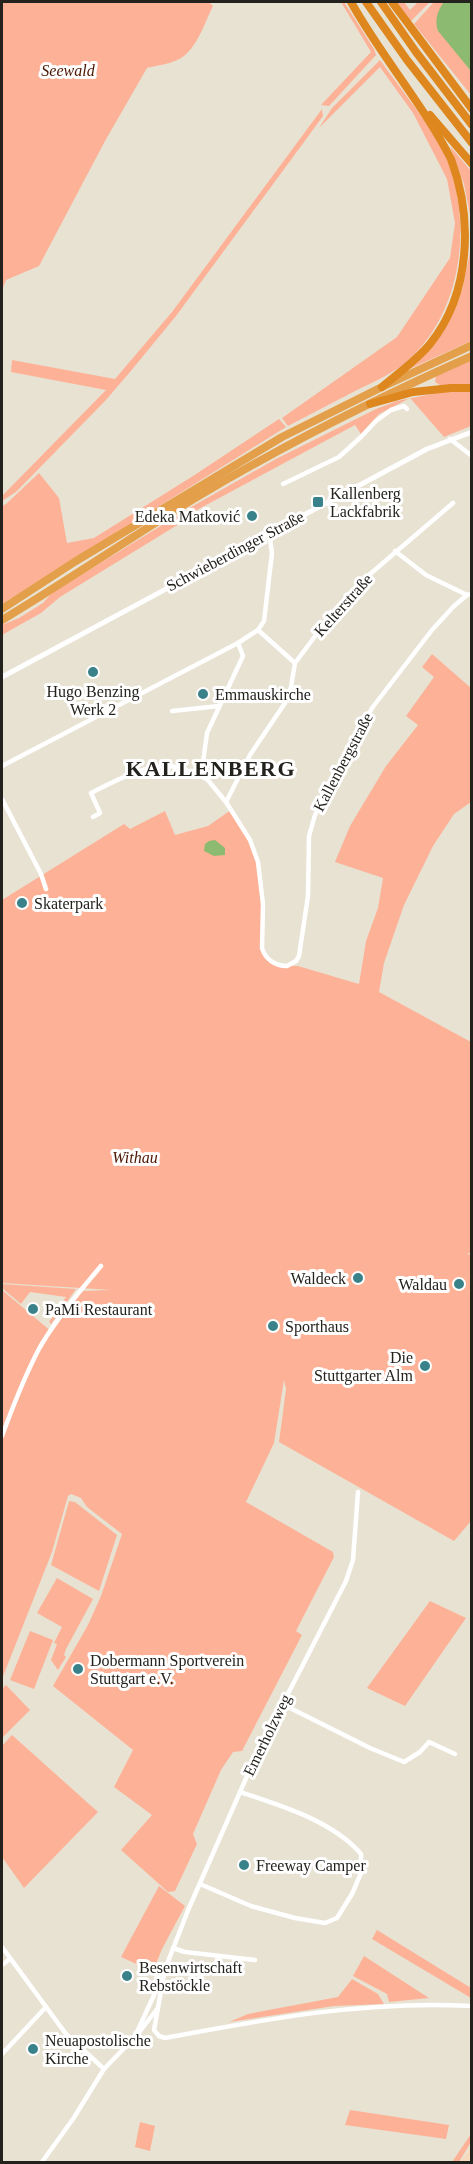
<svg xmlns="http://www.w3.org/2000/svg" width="473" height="2164" font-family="'Times New Roman',serif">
	<rect width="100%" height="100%" fill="#e8e2d3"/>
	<!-- green -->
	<g fill="#fdb297">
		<path d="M2 2H209L213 6C205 22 198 45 184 56 174 64 158 65 147 68L105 141 39 266 6 280 2 290Z"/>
		<polygon points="341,2 344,2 374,49 376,55 329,106 321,105 371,52"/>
		<polygon points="397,2 404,2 410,10 418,2 430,2 411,21"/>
		<polygon points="434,2 471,2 471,95 414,24"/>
		<path d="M380 60C402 91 430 124 447 158 473 225 462 315 405 363 391 374 374 382 357 390 334 402 311 414 288 426L282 418 397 337 450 258 455 223 447 179 413 113 380 67 319 128 332 108Z"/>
		<polygon points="322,109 323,116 307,138 176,316 130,372 105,401 16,492 2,501 2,496 106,390 11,372 12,360 115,379 172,312"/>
		<polygon points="450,146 471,171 471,220 464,184"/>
		<polygon points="471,248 471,341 405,371 418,361 462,290"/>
		<polygon points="471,359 471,385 440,385 435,382 436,376"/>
		<polygon points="442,392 471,392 471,426 444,437 410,398 379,414 361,434 355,425 195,511 192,516 60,597 41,613 2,635 2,625 19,618 43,603 51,594 94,567 193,506 276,459 376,409 397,401"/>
		<polygon points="279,419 286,427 2,604 2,506 6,504 39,473 59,498 67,543 94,538 193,476"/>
		<polygon points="432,654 471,688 471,802 454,814 433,846 404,905 384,963 379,992 471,1042 472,1252 467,1254 472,1255 471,1521 454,1541 279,1442 286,1389 284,1380 274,1443 246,1502 333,1552 334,1557 296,1631 302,1635 242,1751 233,1752 221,1770 193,1834 197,1844 175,1891 168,1892 121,1850 152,1815 114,1787 133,1750 53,1686 88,1625 101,1596 122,1534 87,1507 81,1498 71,1494 68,1496 52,1552 2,1679 2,1290 52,1332 81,1291 111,1290 2,1283 2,900 124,824 130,829 165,811 175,835 208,826 231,810 250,840 260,875 264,956 283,966 298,966 359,984 366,941 378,908 383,878 335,862 350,826 386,766 418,725 406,716 434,677 422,667"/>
		<polygon points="2,1284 76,1289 51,1324 49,1322 66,1297 30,1292 21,1304 2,1288"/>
		<polygon points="69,1501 75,1502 117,1535 99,1591 51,1565"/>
		<polygon points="57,1578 93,1599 66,1649 64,1655 66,1657 58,1670 51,1660 57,1644 54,1643 62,1627 37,1613"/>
		<polygon points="430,1601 466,1618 405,1706 367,1688"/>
		<polygon points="30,1631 53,1640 34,1689 10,1680"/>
		<polygon points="6,1685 30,1710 2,1738 2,1689"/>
		<polygon points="12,1735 98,1812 24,1888 2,1857 2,1746"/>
		<polygon points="159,1886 185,1906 162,1949 156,1964 148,1960 143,1967 121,1957"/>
		<polygon points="377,1930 471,1988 471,1998 372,1939"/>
		<polygon points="364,1956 429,1998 389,2002 387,1994 353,1976"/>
		<polygon points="352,1979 378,1994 384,2004 334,2006 229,2022 248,2014 338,1997"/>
		<polygon points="350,2110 449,2125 446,2139 345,2125"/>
		<polygon points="140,2122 155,2126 150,2151 135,2147"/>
		<polygon points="471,2134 471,2142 459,2162 452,2162"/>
	</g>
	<!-- water -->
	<g fill="#8cba70">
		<path d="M444 2H471V71L438 31C434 20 438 10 444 2Z"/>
		<polygon points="215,840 225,848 225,855 214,856 204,851 205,844 209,841"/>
	</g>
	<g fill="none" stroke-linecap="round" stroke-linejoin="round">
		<!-- minor -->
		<g stroke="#fff" stroke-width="4.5">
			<polyline points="450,439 472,456"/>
			<polyline points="283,484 339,457 362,436 376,421 391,410 404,406 407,409"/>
			<polyline points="395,551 426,575 467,595"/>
			<polyline points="258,630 295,663"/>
			<path d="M238 643 243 656 207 733 203 762 207 779 226 802 250 840 258 862 263 904 262 948C265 959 275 966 287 966L296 961 299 956 308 896 309 836 315 815 345 761 372 708 432 630 454 606 467 595 472 594"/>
			<polyline points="172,711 219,706"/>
			<polyline points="2,766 238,643 258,630 264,621 272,553 269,533"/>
			<polyline points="2,799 41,874 46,889"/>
			<polyline points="226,802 250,755 285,703 291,687 295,663 316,635 362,581 453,503"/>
			<path d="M93 817 100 813 91 793C113 782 151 761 176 767 187 769 197 775 207 779"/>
			<path d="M2 1436C13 1406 25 1375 40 1347 57 1318 79 1292 101 1266"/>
			<path d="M358 1492 353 1560 346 1581 255 1758 189 1908 165 1969 154 2030 159 2036 165 2038C266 2019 368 2000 472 2006"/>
			<polyline points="282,1704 370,1748 404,1762 420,1752 429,1742 455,1754"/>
			<path d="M200 1884 251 1906 295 1918 325 1923 337 1918 352 1894 361 1873V1854C333 1821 280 1805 240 1792"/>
			<polyline points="2,1947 66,2034 104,2069"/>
			<polyline points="173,1948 185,1952 255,1960"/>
			<polyline points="2,1965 10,1959"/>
			<polyline points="137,2032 161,1980"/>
			<polyline points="2,2054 46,2007"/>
			<polyline points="42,2162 73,2119 104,2069 137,2035 157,2009"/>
		</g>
		<!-- tertiary -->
		<polyline stroke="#fff" stroke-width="5" points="2,677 427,449 472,432"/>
		<!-- secondary -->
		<polyline stroke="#f5dbbc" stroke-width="6" points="464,2162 472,2151"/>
		<!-- trunk -->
		<g stroke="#e49f4b" stroke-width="8">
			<polyline points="2,609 76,561 282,437 382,387 472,345"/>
			<path d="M2 620C67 581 130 538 195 498 284 445 377 398 472 356"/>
		</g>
		<!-- motorway -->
		<g stroke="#dd871e" stroke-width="8">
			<path d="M351 2C381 56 423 104 451 159 473 218 471 293 430 344 416 361 398 373 382 387"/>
			<polyline points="366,2 407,60 472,143"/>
			<polyline points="381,2 416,52 472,125"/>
			<polyline points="392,2 472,109"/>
			<polyline points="430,115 472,164"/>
			<polyline points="370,404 413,392 451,388 472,388"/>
		</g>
	</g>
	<!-- markers -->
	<g fill="#3a8289" stroke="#fff" stroke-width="2">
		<rect x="312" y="496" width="12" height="12" rx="3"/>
		<circle cx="252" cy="516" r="6"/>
		<circle cx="93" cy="672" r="6"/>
		<circle cx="203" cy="694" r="6"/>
		<circle cx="22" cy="903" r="6"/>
		<circle cx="358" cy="1278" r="6"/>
		<circle cx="459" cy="1284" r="6"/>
		<circle cx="33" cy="1309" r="6"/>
		<circle cx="273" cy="1326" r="6"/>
		<circle cx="425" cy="1366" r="6"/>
		<circle cx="78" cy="1669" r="6"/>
		<circle cx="244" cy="1865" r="6"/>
		<circle cx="127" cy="1976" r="6"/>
		<circle cx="33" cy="2049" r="6"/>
	</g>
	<g text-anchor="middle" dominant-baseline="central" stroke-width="6" stroke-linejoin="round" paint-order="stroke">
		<!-- park labels -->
		<g font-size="16" font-style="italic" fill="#4a1601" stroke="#fff">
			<text x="68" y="70">Seewald</text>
			<text x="135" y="1157">Withau</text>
		</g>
		<!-- poi labels -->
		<g font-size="16" fill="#24221d" stroke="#fff" text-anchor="start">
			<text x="330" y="493">Kallenberg<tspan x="330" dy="18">Lackfabrik</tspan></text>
			<text x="240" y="516" text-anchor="end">Edeka Matković</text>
			<text x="93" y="691" text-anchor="middle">Hugo Benzing<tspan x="93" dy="18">Werk 2</tspan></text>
			<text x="215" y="694">Emmauskirche</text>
			<text x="34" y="903">Skaterpark</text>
			<text x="346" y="1278" text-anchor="end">Waldeck</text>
			<text x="447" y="1284" text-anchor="end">Waldau</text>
			<text x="45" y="1309">PaMi Restaurant</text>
			<text x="285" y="1326">Sporthaus</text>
			<text x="413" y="1357" text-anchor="end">Die<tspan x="413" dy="18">Stuttgarter Alm</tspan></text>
			<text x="90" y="1660">Dobermann Sportverein<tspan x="90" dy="18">Stuttgart e.V.</tspan></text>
			<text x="256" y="1865">Freeway Camper</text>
			<text x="139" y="1967">Besenwirtschaft<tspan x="139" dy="18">Rebstöckle</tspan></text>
			<text x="45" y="2040">Neuapostolische<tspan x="45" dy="18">Kirche</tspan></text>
		</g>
		<!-- street labels -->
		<g font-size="16" fill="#24221d" stroke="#fff">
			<text transform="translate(235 551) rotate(-28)">Schwieberdinger Straße</text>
			<text transform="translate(343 605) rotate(-48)">Kelterstraße</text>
			<text transform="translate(343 762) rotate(-62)">Kallenbergstraße</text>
			<text transform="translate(267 1735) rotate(-64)">Emerholzweg</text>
		</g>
		<!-- district labels -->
		<g font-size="22" font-weight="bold" letter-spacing="1.5" fill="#24221d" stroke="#fff">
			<text x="211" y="768">KALLENBERG</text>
		</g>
	</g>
	<!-- border -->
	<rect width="473" height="2164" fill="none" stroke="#24221d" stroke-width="6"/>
</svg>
